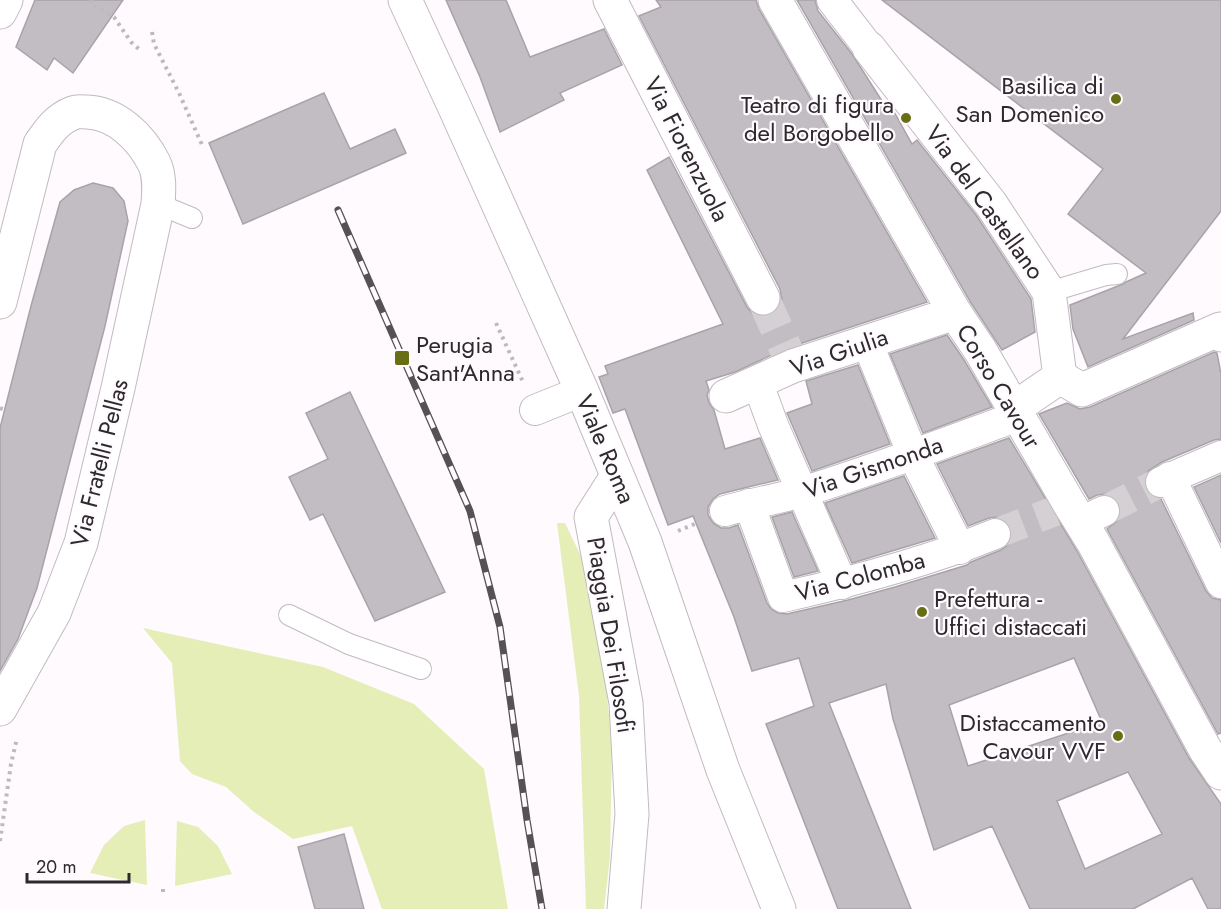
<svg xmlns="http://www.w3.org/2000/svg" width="1221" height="909" font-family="Jost,sans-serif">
	<rect width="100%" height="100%" fill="#fefafe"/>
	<!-- green -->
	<g fill="#e6eeb7">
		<polygon points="557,523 565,523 589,573 603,655 612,746 610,857 604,909 586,909 579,696"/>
		<polygon points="143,628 323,667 414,704 484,769 508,909 382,909 352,826 293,839 254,812 226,787 192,774 180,761 172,663"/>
		<polygon points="145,820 147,885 90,873 104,845 124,826"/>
		<polygon points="177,821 198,827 218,846 232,874 175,886"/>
	</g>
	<!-- building -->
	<g fill="#c2bdc2" stroke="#a9a3a9" stroke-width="1.5" fill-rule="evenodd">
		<polygon points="35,0 123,0 73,73 54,58 47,70 16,47"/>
		<polygon points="446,0 506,0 530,57 604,29 622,65 560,93 564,100 500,132 480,77"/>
		<path d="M656 0H756L759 9 927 302 787 348 735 372 706 381 709 390 707 395 709 403 714 410 725 449 760 438 778 480 744 488 720 494 713 499 708 507V515L713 523 721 528H729L738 525 767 603 771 609 778 613 787 614 848 600 895 587 967 565 971 562 1001 550 1009 544 1012 537 1011 528 1005 520 997 517 989 518 968 526 937 464 1009 438 1077 551 1189 758 1221 804V909H1208L1192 878 1133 909H1030L992 826 934 850 893 719 886 684 829 703 911 909H838L766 724 814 706 799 658 752 671 734 617 693 516 668 525 625 409 613 413 599 377 608 374 605 366 723 324 647 170 669 157 747 307 753 314 763 317 771 315 778 309 782 300 780 289 639 16 661 7ZM1074 658 1102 722 968 766 949 705ZM1128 772 1162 834 1085 869 1057 801Z"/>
		<polygon points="797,0 815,0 818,11 852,54 889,112 893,110 912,144 917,140 976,215 1031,299 1035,332 1002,350 971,303"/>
		<polygon points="882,0 1221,0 1221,211 1123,339 1193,313 1194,320 1088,367 1073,329 1070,305 1123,284 1126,282 1146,273 1068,214 1103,169"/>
		<polygon points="324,93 350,149 395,129 406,153 243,224 209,143"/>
		<polygon points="93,183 113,188 124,201 128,221 105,326 37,588 18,639 0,671 0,428 31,306 60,202 74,190"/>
		<polygon points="947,335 964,360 992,407 923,433 890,354"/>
		<polygon points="1214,352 1217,353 1221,374 1221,439 1214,440 1162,462 1148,471 1144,481 1145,488 1150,495 1161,499 1206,591 1212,598 1221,600 1221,733 1218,734 1107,529 1118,520 1121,512 1119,503 1114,497 1106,494 1097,495 1089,499 1039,414 1067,403 1080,409 1090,407"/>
		<polygon points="858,365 890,444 812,471 787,413 812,404 806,381"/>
		<polygon points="350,392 445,592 375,621 323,514 310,520 289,477 328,459 306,413"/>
		<polygon points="1221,475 1221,543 1194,487"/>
		<polygon points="904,476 935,538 852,563 825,503"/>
		<polygon points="792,512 818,571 794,577 772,517"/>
		<polygon points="344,834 364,909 315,909 298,847"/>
	</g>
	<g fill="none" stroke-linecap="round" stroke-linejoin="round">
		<!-- pedestrian-tunnel -->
		<g stroke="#d4d0d4" stroke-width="30" stroke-dasharray="30 15" stroke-linecap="butt">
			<polyline points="1104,511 1161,482"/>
			<polyline points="995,534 1055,511"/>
		</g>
		<!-- minor-tunnel -->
		<polyline stroke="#d4d0d4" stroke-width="33" stroke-dasharray="33 16" stroke-linecap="butt" points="763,298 788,354"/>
		<defs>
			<g id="service">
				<polyline points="158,204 192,218"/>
				<polyline points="1049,292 1106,275 1117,274"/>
				<polyline points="289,615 349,644 421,669"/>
			</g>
			<g id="pedestrian">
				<polyline points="832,0 869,48"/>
				<polyline points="867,342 913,455 960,549"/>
				<polyline points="757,381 773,425 842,584"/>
				<polyline points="535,410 582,391"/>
				<polyline points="1170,477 1221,583"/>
				<polyline points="1161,482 1221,456"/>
				<path d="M749 504 783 597C855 581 927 562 995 534"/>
				<path d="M725 511C752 503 779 499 805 491 877 469 947 442 1018 416"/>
				<polyline points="1081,522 1104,511"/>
			</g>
			<g id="minor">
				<polyline points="610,0 763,298"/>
				<polyline points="775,0 955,313 980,350 1070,505 1093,542 1205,749 1221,773"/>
				<polyline points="869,48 991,204 1049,292 1060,377 1013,409"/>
				<polyline points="1060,377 1082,390 1220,329 1221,335"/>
				<polyline points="726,396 793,366 955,313"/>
				<polyline points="617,476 591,517 626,703 632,814 624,909"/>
			</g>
			<g id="tertiary">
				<polyline points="405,0 455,108 582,391 645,542 723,770 779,909"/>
				<polyline points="0,12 6,0"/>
				<path d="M0 302 40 144C49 131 57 119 73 113 77 111 82 112 87 112 116 113 141 137 154 163 160 175 159 190 158 204L118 388 81 543 54 613 0 709"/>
			</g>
		</defs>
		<!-- service casing -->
		<use href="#service" stroke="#c1bbc1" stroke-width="22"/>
		<!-- pedestrian casing -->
		<use href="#pedestrian" stroke="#c1bbc1" stroke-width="32"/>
		<!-- minor casing -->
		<use href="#minor" stroke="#c1bbc1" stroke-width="35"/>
		<!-- tertiary casing -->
		<use href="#tertiary" stroke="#c1bbc1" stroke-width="35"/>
		<!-- path -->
		<g stroke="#bdbabd" stroke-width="4" stroke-dasharray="3 4.5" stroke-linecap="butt">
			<polyline points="91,0 92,5 114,17 131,42 140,50"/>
			<polyline points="152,32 154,44 179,93 203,147"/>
			<polyline points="496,323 523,382"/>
			<polyline points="0,408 5,410"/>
			<polyline points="678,531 697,523"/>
			<polyline points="0,841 11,764 17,738"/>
			<polyline points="163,889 163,896"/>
		</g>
		<!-- service -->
		<use href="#service" stroke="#fff" stroke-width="20"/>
		<!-- pedestrian -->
		<use href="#pedestrian" stroke="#fff" stroke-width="30"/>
		<!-- minor -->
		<use href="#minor" stroke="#fff" stroke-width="33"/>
		<!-- tertiary -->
		<use href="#tertiary" stroke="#fff" stroke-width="33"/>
		<defs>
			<polyline id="rail" points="338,210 470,511 500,627 527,820 542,909"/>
		</defs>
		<!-- rail casing -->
		<use href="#rail" stroke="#555255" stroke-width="7"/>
		<!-- rail -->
		<use href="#rail" stroke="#fefafe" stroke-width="4.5" stroke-dasharray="14" stroke-linecap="butt"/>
	</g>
	<!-- markers -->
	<g fill="#686e14" stroke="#fefafe" stroke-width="2">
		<circle cx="1116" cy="99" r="6"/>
		<circle cx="906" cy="118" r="6"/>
		<rect x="394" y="350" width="16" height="16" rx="3"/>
		<circle cx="922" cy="612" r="6"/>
		<circle cx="1118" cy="736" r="6"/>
	</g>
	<g text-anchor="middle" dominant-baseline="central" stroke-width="4.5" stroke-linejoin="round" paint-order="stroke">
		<!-- poi labels -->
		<g font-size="24" fill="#2c2a2c" stroke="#fefafe" text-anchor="end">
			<text x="1104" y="85">Basilica di<tspan x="1104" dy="28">San Domenico</tspan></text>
			<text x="894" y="104">Teatro di figura<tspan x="894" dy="28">del Borgobello</tspan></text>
			<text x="416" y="344" text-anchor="start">Perugia<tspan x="416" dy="28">Sant'Anna</tspan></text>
			<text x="934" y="598" text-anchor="start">Prefettura -<tspan x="934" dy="28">Uffici distaccati</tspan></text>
			<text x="1106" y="722">Distaccamento<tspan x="1106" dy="28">Cavour VVF</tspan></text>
		</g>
		<!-- street labels -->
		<g font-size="24" fill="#2c2a2c" stroke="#fefafe">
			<text transform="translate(687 149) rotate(63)">Via Fiorenzuola</text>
			<text transform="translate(985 202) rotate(54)">Via del Castellano</text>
			<text transform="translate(839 352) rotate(-19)">Via Giulia</text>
			<text transform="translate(999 386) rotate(59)">Corso Cavour</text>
			<text transform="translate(606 449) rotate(67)">Viale Roma</text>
			<text transform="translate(99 463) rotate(-76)">Via Fratelli Pellas</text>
			<text transform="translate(873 467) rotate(-19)">Via Gismonda</text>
			<text transform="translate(860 576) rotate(-15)">Via Colomba</text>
			<text transform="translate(611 635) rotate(81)">Piaggia Dei Filosofi</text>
		</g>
	</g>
	<!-- scale -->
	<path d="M27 873v9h102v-9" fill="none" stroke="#2c2a2c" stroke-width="3"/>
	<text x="36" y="873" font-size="18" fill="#2c2a2c" stroke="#fefafe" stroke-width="4.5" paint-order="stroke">20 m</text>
</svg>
